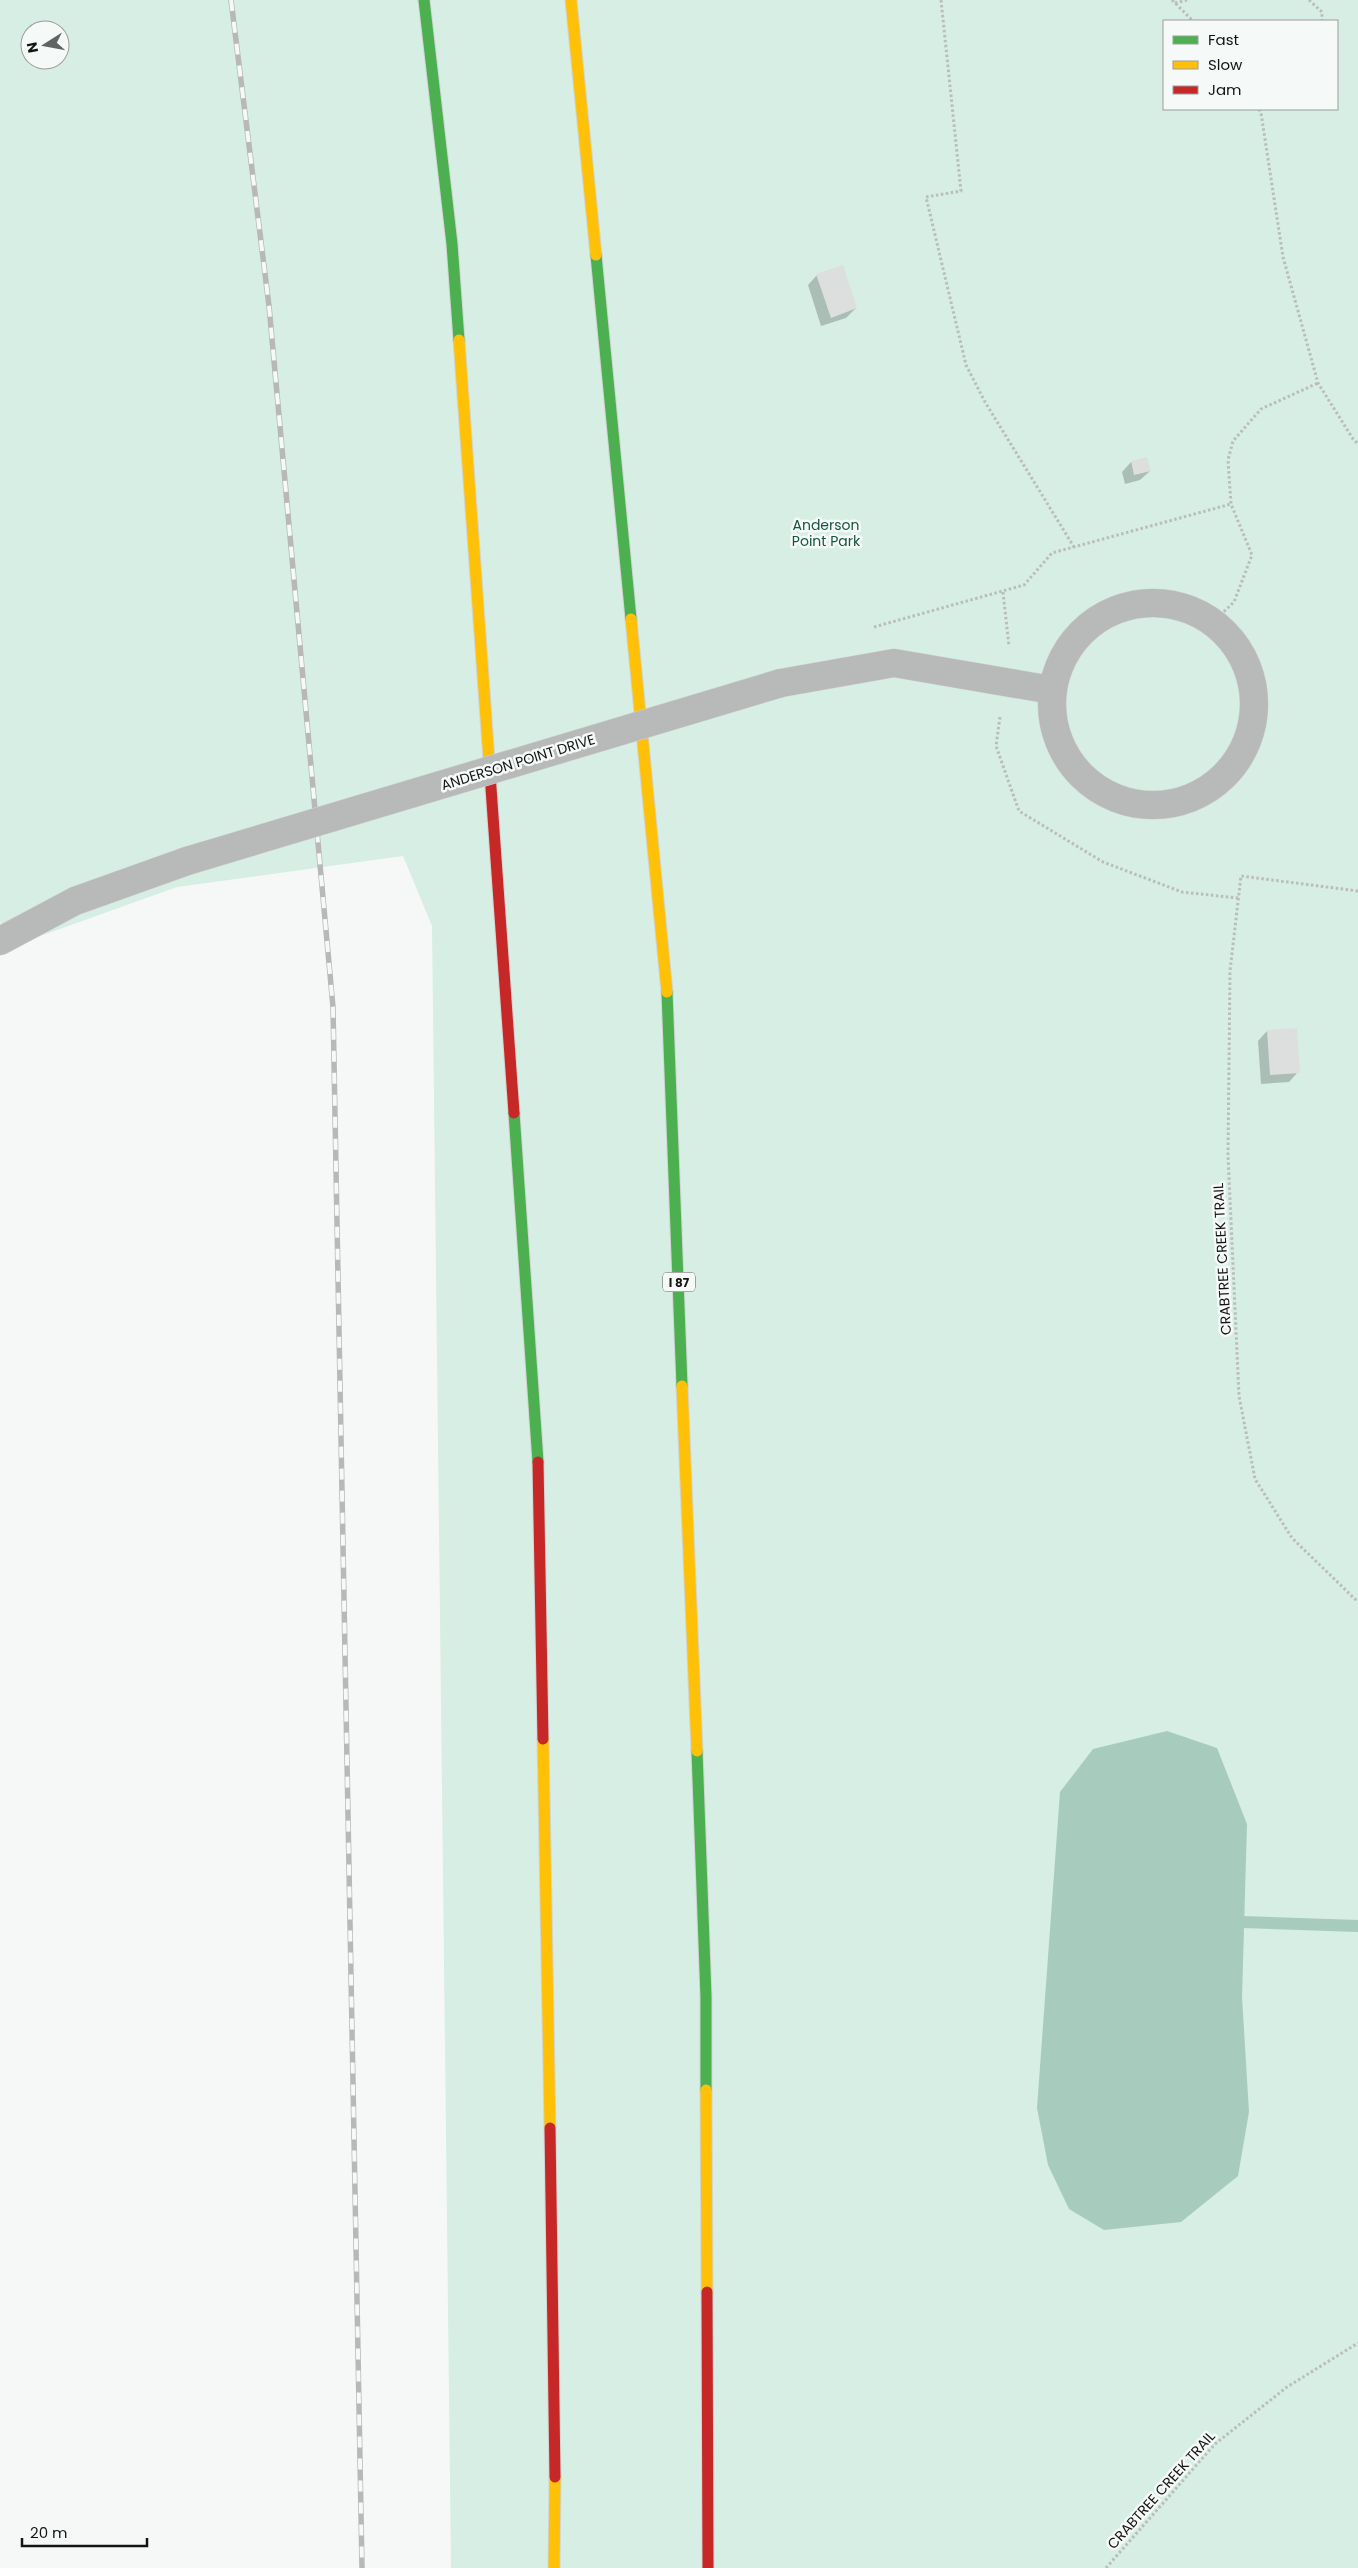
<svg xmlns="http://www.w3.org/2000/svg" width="1358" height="2568" font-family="Poppins,sans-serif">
	<rect width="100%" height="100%" fill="#f6f8f7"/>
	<!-- green -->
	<path fill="#d6eee3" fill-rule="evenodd" d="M0 0H1358V2568H451L432 926 403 856 177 887 7 948 0 921ZM1164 21H1337V109H1164ZM30 30H60V60H30Z"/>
	<!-- water -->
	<polygon fill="#a7ccbd" points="1167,1731 1217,1748 1247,1824 1242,1997 1249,2112 1238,2176 1181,2222 1104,2230 1069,2209 1048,2165 1037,2108 1060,1792 1093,1749"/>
	<!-- shadow -->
	<g fill="#0003">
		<polygon points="817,275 856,308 846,318 821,326 808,285"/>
		<polygon points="1146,458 1150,471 1140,480 1125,484 1122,472 1131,462"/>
		<polygon points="1267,1031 1298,1072 1289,1082 1261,1084 1258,1041"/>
	</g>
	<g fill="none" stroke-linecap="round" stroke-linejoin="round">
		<!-- stream -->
		<polyline stroke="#a7ccbd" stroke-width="12" points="1243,1922 1358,1926"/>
	</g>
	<!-- building -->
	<g fill="#dddfde">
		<polygon points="843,265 857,308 831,318 816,274"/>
		<polygon points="1147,457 1151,471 1134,475 1131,461"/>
		<polygon points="1297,1028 1300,1073 1270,1075 1267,1030"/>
	</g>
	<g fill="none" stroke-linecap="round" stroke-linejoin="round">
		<defs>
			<g id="street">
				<circle cx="1153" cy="704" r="101"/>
				<polyline points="781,683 894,663 1052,690"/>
				<polyline points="0,941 75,901 187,861"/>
			</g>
			<g id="fast">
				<polyline points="424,0 452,244 459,340"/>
				<polyline points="596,255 631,619"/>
				<polyline points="667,992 682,1386"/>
				<polyline points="514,1113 538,1462"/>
				<polyline points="697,1751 706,1997 706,2090"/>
			</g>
			<g id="slow">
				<polyline points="571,0 596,255"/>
				<polyline points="459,340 490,774"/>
				<polyline points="631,619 667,992"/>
				<polyline points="682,1386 697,1751"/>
				<polyline points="543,1739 550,2128"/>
				<polyline points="706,2090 707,2292"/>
				<polyline points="554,2568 555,2477"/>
			</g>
			<g id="jam">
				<polyline points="490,774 514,1113"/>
				<polyline points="538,1462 543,1739"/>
				<polyline points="550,2128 555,2477"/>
				<polyline points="707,2292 708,2568"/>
			</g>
		</defs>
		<!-- street casing -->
		<use href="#street" stroke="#d2d4d3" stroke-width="29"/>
		<!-- fast casing -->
		<use href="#fast" stroke="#d2d4d3" stroke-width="13"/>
		<!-- slow casing -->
		<use href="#slow" stroke="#d2d4d3" stroke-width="13"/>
		<!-- jam casing -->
		<use href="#jam" stroke="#d2d4d3" stroke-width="13"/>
		<!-- path -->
		<g stroke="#bbbcbc" stroke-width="3" stroke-dasharray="2.5 2.5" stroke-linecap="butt">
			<polyline points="941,0 961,191 926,197 966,365 985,402 1074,547"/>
			<polyline points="1172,0 1193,21"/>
			<polyline points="1309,0 1322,12 1322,21"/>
			<polyline points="1175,3 1187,0"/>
			<polyline points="1259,109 1261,113 1283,257 1318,383 1353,439 1358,444"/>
			<polyline points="1003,592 1009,646"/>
			<polyline points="1213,622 1234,602 1252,555 1231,504 1228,460 1233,441 1261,409 1318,383"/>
			<polyline points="874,627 1024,585 1052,553 1231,504"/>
			<polyline points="1000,717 996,746 1019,811 1103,862 1182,892 1238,898"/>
			<polyline points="1358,891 1241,876 1230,971 1228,1155 1239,1396 1255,1479 1292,1538 1358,1602"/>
			<polyline points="1106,2568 1215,2444 1287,2387 1358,2343"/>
		</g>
		<!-- street -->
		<use href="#street" stroke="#b8b9b9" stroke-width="28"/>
		<!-- fast -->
		<use href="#fast" stroke="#4caf50" stroke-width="11"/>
		<!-- slow -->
		<use href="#slow" stroke="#ffc107" stroke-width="11"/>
		<!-- jam -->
		<use href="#jam" stroke="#c62828" stroke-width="11"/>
		<defs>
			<polyline id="rail" points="231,0 269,306 333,1007 362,2568"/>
		</defs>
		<!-- rail casing -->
		<use href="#rail" stroke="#b7b8b7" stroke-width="5.5"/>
		<!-- rail -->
		<use href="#rail" stroke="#f5f9f7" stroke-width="4" stroke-dasharray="11" stroke-linecap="butt"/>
		<defs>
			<polyline id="street-bridge" points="187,861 781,683"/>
		</defs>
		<!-- street-bridge casing -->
		<use href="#street-bridge" stroke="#d2d4d3" stroke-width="29" stroke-linecap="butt"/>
		<!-- street-bridge -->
		<use href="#street-bridge" stroke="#b8b9b9" stroke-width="28"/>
	</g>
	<g text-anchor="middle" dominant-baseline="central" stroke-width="5" stroke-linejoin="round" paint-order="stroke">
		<!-- shield labels -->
		<rect fill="#f5f9f7" stroke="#575957" stroke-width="1" x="663" y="1272.5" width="32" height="19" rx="4"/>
		<g font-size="12" font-weight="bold" fill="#131413">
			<text x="679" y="1282">I 87</text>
		</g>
		<!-- park labels -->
		<g font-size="14" fill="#155742" stroke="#f5f9f7">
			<text x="826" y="525">Anderson<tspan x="826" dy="16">Point Park</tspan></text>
		</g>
		<!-- street labels -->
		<g font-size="14" fill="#131413" stroke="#f5f9f7">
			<text transform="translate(518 762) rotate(-17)">ANDERSON POINT DRIVE</text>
			<text transform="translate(1222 1259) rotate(-93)">CRABTREE CREEK TRAIL</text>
			<text transform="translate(1161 2490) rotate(-48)">CRABTREE CREEK TRAIL</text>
		</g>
	</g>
	<!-- legend -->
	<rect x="1163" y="20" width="175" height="90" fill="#f5f9f7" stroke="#9b9d9c"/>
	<rect x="1173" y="36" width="25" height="8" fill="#4caf50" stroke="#9b9d9c"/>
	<text x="1208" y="45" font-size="15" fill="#131413">Fast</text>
	<rect x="1173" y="61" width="25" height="8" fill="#ffc107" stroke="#9b9d9c"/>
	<text x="1208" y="70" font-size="15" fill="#131413">Slow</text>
	<rect x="1173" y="86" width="25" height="8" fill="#c62828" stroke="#9b9d9c"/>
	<text x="1208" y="95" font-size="15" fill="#131413">Jam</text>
	<!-- north arrow -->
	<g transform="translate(45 45) rotate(259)"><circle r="24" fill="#f5f9f7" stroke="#9b9d9c"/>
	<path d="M0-4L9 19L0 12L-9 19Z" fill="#626463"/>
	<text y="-8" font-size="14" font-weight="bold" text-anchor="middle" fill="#131413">N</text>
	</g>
	<!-- scale -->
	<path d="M22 2538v8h125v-8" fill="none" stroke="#131413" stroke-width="2.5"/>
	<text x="30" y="2538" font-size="15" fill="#131413" stroke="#f5f9f7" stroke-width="4" paint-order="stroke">20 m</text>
</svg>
